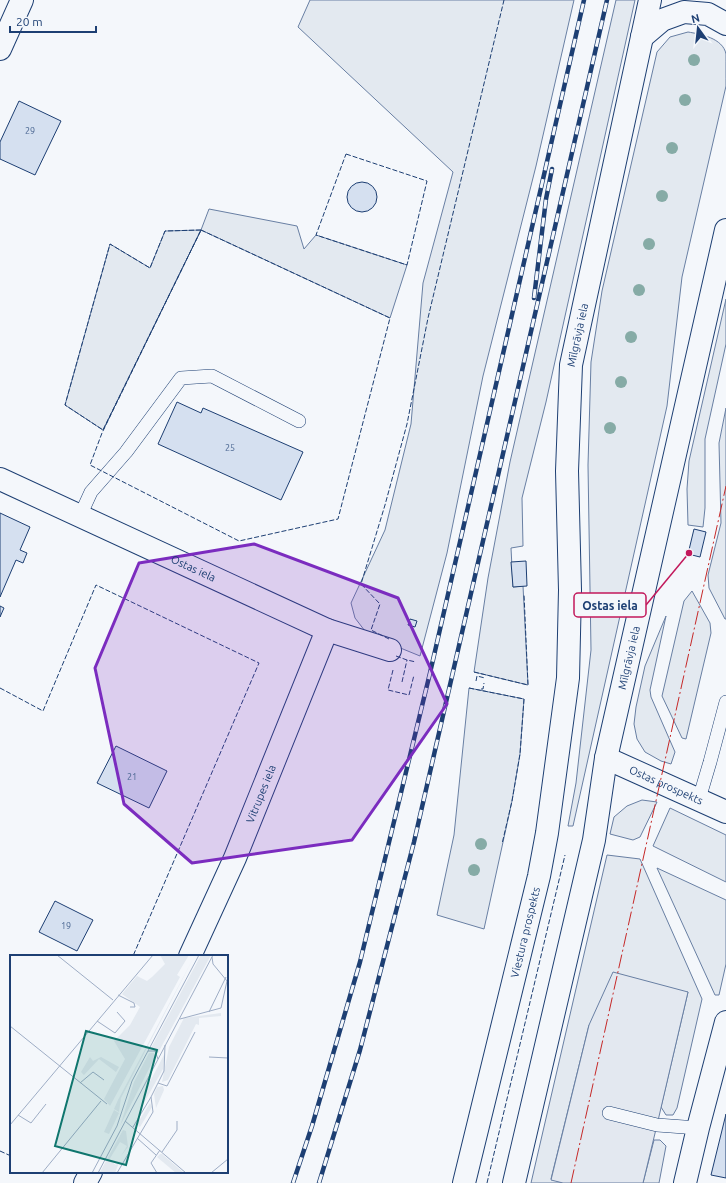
<svg xmlns="http://www.w3.org/2000/svg" width="726" height="1183" font-family="Ubuntu,sans-serif">
	<rect width="100%" height="100%" fill="#f4f7fb"/>
	<!-- green -->
	<g fill="#e3e9f0" stroke="#687fa3">
		<polygon points="310,0 574,0 536,166 483,376 447,553 420,656 398,647 365,631 355,618 351,603 385,530 411,424 423,283 453,172 298,27"/>
		<polygon points="616,0 635,0 546,402 522,498 523,546 511,548 513,587 523,586 528,685 474,672 488,578 510,462"/>
		<path d="M688 32C700 34 723 38 726 54 726 64 726 76 726 86L682 277 667 406 573 826H568L576 783 591 650 588 465 591 362 602 291 657 52 670 37Z"/>
		<polygon points="209,209 297,226 304,249 316,235 407,265 390,318 201,230 103,430 65,405 110,244 150,268 165,231 201,230"/>
		<polygon points="726,299 726,344 705,439 705,508 703,527 688,525 687,489 689,461"/>
		<polygon points="726,408 726,619 725,619 709,588 708,575 721,523 719,443"/>
		<polygon points="692,591 710,623 711,633 686,739 682,738 662,696 684,601"/>
		<polygon points="666,616 650,690 651,697 675,752 671,764 661,761 645,752 637,739 634,724 636,707 645,666"/>
		<polygon points="469,688 524,699 520,754 512,801 484,929 437,915 454,835"/>
		<polygon points="642,800 657,802 640,837 633,840 610,834 614,817 627,806"/>
		<polygon points="670,808 726,835 726,882 653,846"/>
		<polygon points="607,855 640,859 702,999 677,1108 673,1115 666,1115 661,1107 688,992 589,1025 551,1179 563,1183 531,1183"/>
		<polygon points="657,868 726,900 726,964 719,995 715,995"/>
		<polygon points="654,1140 660,1140 666,1146 659,1183 643,1183"/>
	</g>
	<!-- parking -->
	<polygon fill="#e3e8f0" stroke="#687fa3" points="613,972 688,992 657,1125 643,1183 563,1183 551,1180 589,1025"/>
	<!-- building -->
	<g fill="#d5e0f0" stroke="#1d3f73">
		<polygon points="19,101 61,121 35,175 0,159 0,142"/>
		<circle cx="362" cy="197" r="15"/>
		<polygon points="177,402 201,413 203,408 303,452 281,500 158,444"/>
		<polygon points="0,513 30,527 20,550 27,553 23,563 16,560 0,597"/>
		<polygon points="694,529 706,532 700,557 688,554"/>
		<polygon points="526,561 527,586 513,587 511,562"/>
		<polygon points="0,606 4,608 0,617"/>
		<polygon points="410,619 417,621 415,627 408,625"/>
		<polygon points="116,746 167,771 149,808 97,783"/>
		<polygon points="55,901 93,920 77,951 39,932"/>
		<polygon points="726,1114 726,1178 711,1175"/>
	</g>
	<g fill="none" stroke-linecap="round" stroke-linejoin="round">
		<defs>
			<g id="service">
				<polyline points="80,516 91,492 126,452 181,378 212,376 299,421"/>
				<polyline points="699,799 710,762 726,702"/>
				<polyline points="609,1113 657,1125 698,1128"/>
			</g>
			<g id="minor">
				<path id="s1" d="M0 479 327 630 390 650"/>
				<path id="s2" d="M606 758 726 812"/>
				<path id="s3" d="M190 956 235 858 327 630"/>
				<polyline points="85,1183 91,1172"/>
				<polyline points="685,1183 698,1128 726,1022"/>
			</g>
			<polyline id="tertiary" points="0,49 22,0"/>
			<g id="primary">
				<polyline points="642,37 662,20 684,12 708,14 726,24"/>
				<path id="s4" d="M464 1183 539 876 547 833 568 678 570 590 567 471 571 365 650 0"/>
				<path id="s5" d="M514 1183 594 840 606 758 726 230"/>
			</g>
		</defs>
		<!-- service casing -->
		<use href="#service" stroke="#1d3f73" stroke-width="14"/>
		<!-- minor casing -->
		<use href="#minor" stroke="#1d3f73" stroke-width="24"/>
		<!-- tertiary casing -->
		<use href="#tertiary" stroke="#1d3f73" stroke-width="24"/>
		<!-- primary casing -->
		<use href="#primary" stroke="#1d3f73" stroke-width="24"/>
		<!-- service -->
		<use href="#service" stroke="#f4f7fb" stroke-width="13"/>
		<!-- minor -->
		<use href="#minor" stroke="#f4f7fb" stroke-width="22"/>
		<!-- tertiary -->
		<use href="#tertiary" stroke="#f4f7fb" stroke-width="22"/>
		<!-- primary -->
		<use href="#primary" stroke="#f4f7fb" stroke-width="22"/>
		<defs>
			<g id="rail">
				<polyline points="534,298 546,199 552,169"/>
				<polyline points="293,1183 312,1126 360,962 430,673 584,0"/>
				<polyline points="319,1183 360,1050 414,842 607,0"/>
			</g>
		</defs>
		<!-- rail casing -->
		<use href="#rail" stroke="#1d3f73" stroke-width="4.5"/>
		<!-- rail -->
		<use href="#rail" stroke="#f4f7fb" stroke-width="3" stroke-dasharray="9" stroke-linecap="butt"/>
		<!-- fence -->
		<g stroke="#1d3f73" stroke-width="1" stroke-dasharray="5 2" stroke-linecap="butt">
			<polygon points="346,154 427,181 407,265 316,235"/>
			<polygon points="201,230 390,318 338,519 239,541 90,465 102,433"/>
			<polygon points="201,230 103,430 65,405 110,244 150,268 165,231"/>
			<polyline points="389,639 371,630 380,604 361,584 385,505 407,424 428,318 504,0"/>
			<polyline points="396,656 407,660 416,662"/>
			<polyline points="393,670 388,690 409,695 414,675"/>
			<polyline points="474,672 528,685 524,594"/>
			<polyline points="476,681 477,676 485,678"/>
			<polyline points="402,682 407,660"/>
			<polyline points="0,688 43,711 96,585 259,663 133,956"/>
			<polyline points="469,688 524,699 520,754 512,801 502,844"/>
			<polyline points="481,689 483,689 484,683"/>
			<polyline points="0,1151 11,1156"/>
			<polyline points="487,1183 565,855"/>
		</g>
		<!-- power -->
		<polyline stroke="#c62828" stroke-width="1" stroke-dasharray="14 3 2 3" stroke-linecap="butt" points="571,1183 726,486"/>
	</g>
	<!-- trees -->
	<g fill="#86aba6">
		<circle cx="694" cy="60" r="6"/>
		<circle cx="685" cy="100" r="6"/>
		<circle cx="672" cy="148" r="6"/>
		<circle cx="662" cy="196" r="6"/>
		<circle cx="649" cy="244" r="6"/>
		<circle cx="639" cy="290" r="6"/>
		<circle cx="631" cy="337" r="6"/>
		<circle cx="621" cy="382" r="6"/>
		<circle cx="610" cy="428" r="6"/>
		<circle cx="481" cy="844" r="6"/>
		<circle cx="474" cy="870" r="6"/>
	</g>
	<!-- marked area -->
	<path fill="#7b2cbf" fill-opacity="0.2" stroke="#7b2cbf" stroke-width="3" stroke-linejoin="round" d="M254 544 398 598 447 704 352 840 192 863 124 804 95 668 139 563Z"/>
	<g text-anchor="middle" dominant-baseline="central" stroke-width="3" stroke-linejoin="round" paint-order="stroke">
		<!-- number labels -->
		<g font-size="9" fill="#4b6792">
			<text x="30" y="131">29</text>
			<text x="230" y="448">25</text>
			<text x="132" y="777">21</text>
			<text x="66" y="926">19</text>
		</g>
		<!-- street labels -->
		<g font-size="11" fill="#1d3f73" stroke="#f4f7fb">
			<text stroke="none"><textPath href="#s4" startOffset="860">Mīlgrāvja iela</textPath></text>
			<text stroke="none"><textPath href="#s1" startOffset="213">Ostas iela</textPath></text>
			<text stroke="none"><textPath href="#s5" startOffset="538">Mīlgrāvja iela</textPath></text>
			<text stroke="none"><textPath href="#s2" startOffset="66">Ostas prospekts</textPath></text>
			<text stroke="none"><textPath href="#s3" startOffset="177">Vitrupes iela</textPath></text>
			<text stroke="none"><textPath href="#s4" startOffset="258">Viestura prospekts</textPath></text>
		</g>
	</g>
	<!-- overview -->
	<g transform="translate(10 955)">
		<rect width="218" height="218" fill="#f4f7fb"/>
		<path d="M150 0H179L167 20 170 22 100 151 94 144 115 104 104 86 120 70 130 52 112 39 127 21 137 26 142 22 155 9ZM185 0 111 143 109 157 104 154 108 145ZM191 0H201L148 98 141 93ZM211 58V61L189 63V70L186 69 158 125 152 127 159 92 174 63ZM139 98H144L145 102 110 171 124 127ZM155 98 153 114 130 155 134 138ZM80 102 83 106 91 102 109 112 106 117 89 104 74 120 71 117ZM153 131 154 135 146 153 144 139 147 132ZM140 148 142 152 130 172 127 169ZM104 155 109 158 99 179 94 177ZM113 175 116 176 118 192 111 201 117 191 110 187 99 205 106 210 110 205 105 218H93L90 217ZM150 199H152L174 218H166L147 202Z" fill="#e3e9f0"/>
		<path fill="none" stroke="#9eadc5" stroke-width="1" d="M47 0 103 45M108 40 124 48 125 52H120M199 57 216 22M170 64 211 53 217 26 203 9 202 2M87 66 105 78 115 66 107 57M0 71 97 149M138 96H145L148 104M199 102 218 103M70 128 83 117 94 125M148 128 157 131 185 77M8 160 21 168 36 149M115 166 176 218M0 170 143 0M123 172 141 142M127 183 146 200M152 197 167 175V166M32 218 91 146M82 218 107 171 122 126 189 0M88 218 203 0M107 218 143 157 141 142 154 116 155 90M147 218 141 208 150 195M201 218 218 204"/>
		<path fill="#0f766e" fill-opacity="0.15" stroke="#0f766e" stroke-width="2" d="M76 76 147 95 116 210 45 191Z"/>
		<rect width="218" height="218" fill="none" stroke="#1d3f73" stroke-width="2"/>
	</g>
	<!-- callouts -->
	<path fill="none" stroke="#c2185b" stroke-width="1.5" d="M689 553L646 605"/>
	<circle fill="#c2185b" stroke="#f4f7fb" stroke-width="1.5" cx="689" cy="553" r="4"/>
	<rect fill="#f4f7fb" stroke="#c2185b" stroke-width="1.5" x="574" y="593" width="72" height="24" rx="4"/>
	<g font-size="12" text-anchor="middle" font-weight="bold" fill="#1d3f73">
		<text x="610" y="610">Ostas iela</text>
	</g>
	<!-- north arrow -->
	<g transform="translate(698 28) rotate(345)" stroke="#f4f7fb" stroke-width="3" paint-order="stroke">
	<path d="M0-3L7 15L0 10L-7 15Z" fill="#1d3f73"/>
	<text y="-6" font-size="11" font-weight="bold" text-anchor="middle" fill="#1d3f73">N</text>
	</g>
	<!-- scale -->
	<path d="M10 26v6h86v-6" fill="none" stroke="#1d3f73" stroke-width="2"/>
	<text x="16" y="26" font-size="12" fill="#1d3f73" stroke="#f4f7fb" stroke-width="3" paint-order="stroke">20 m</text>
</svg>
